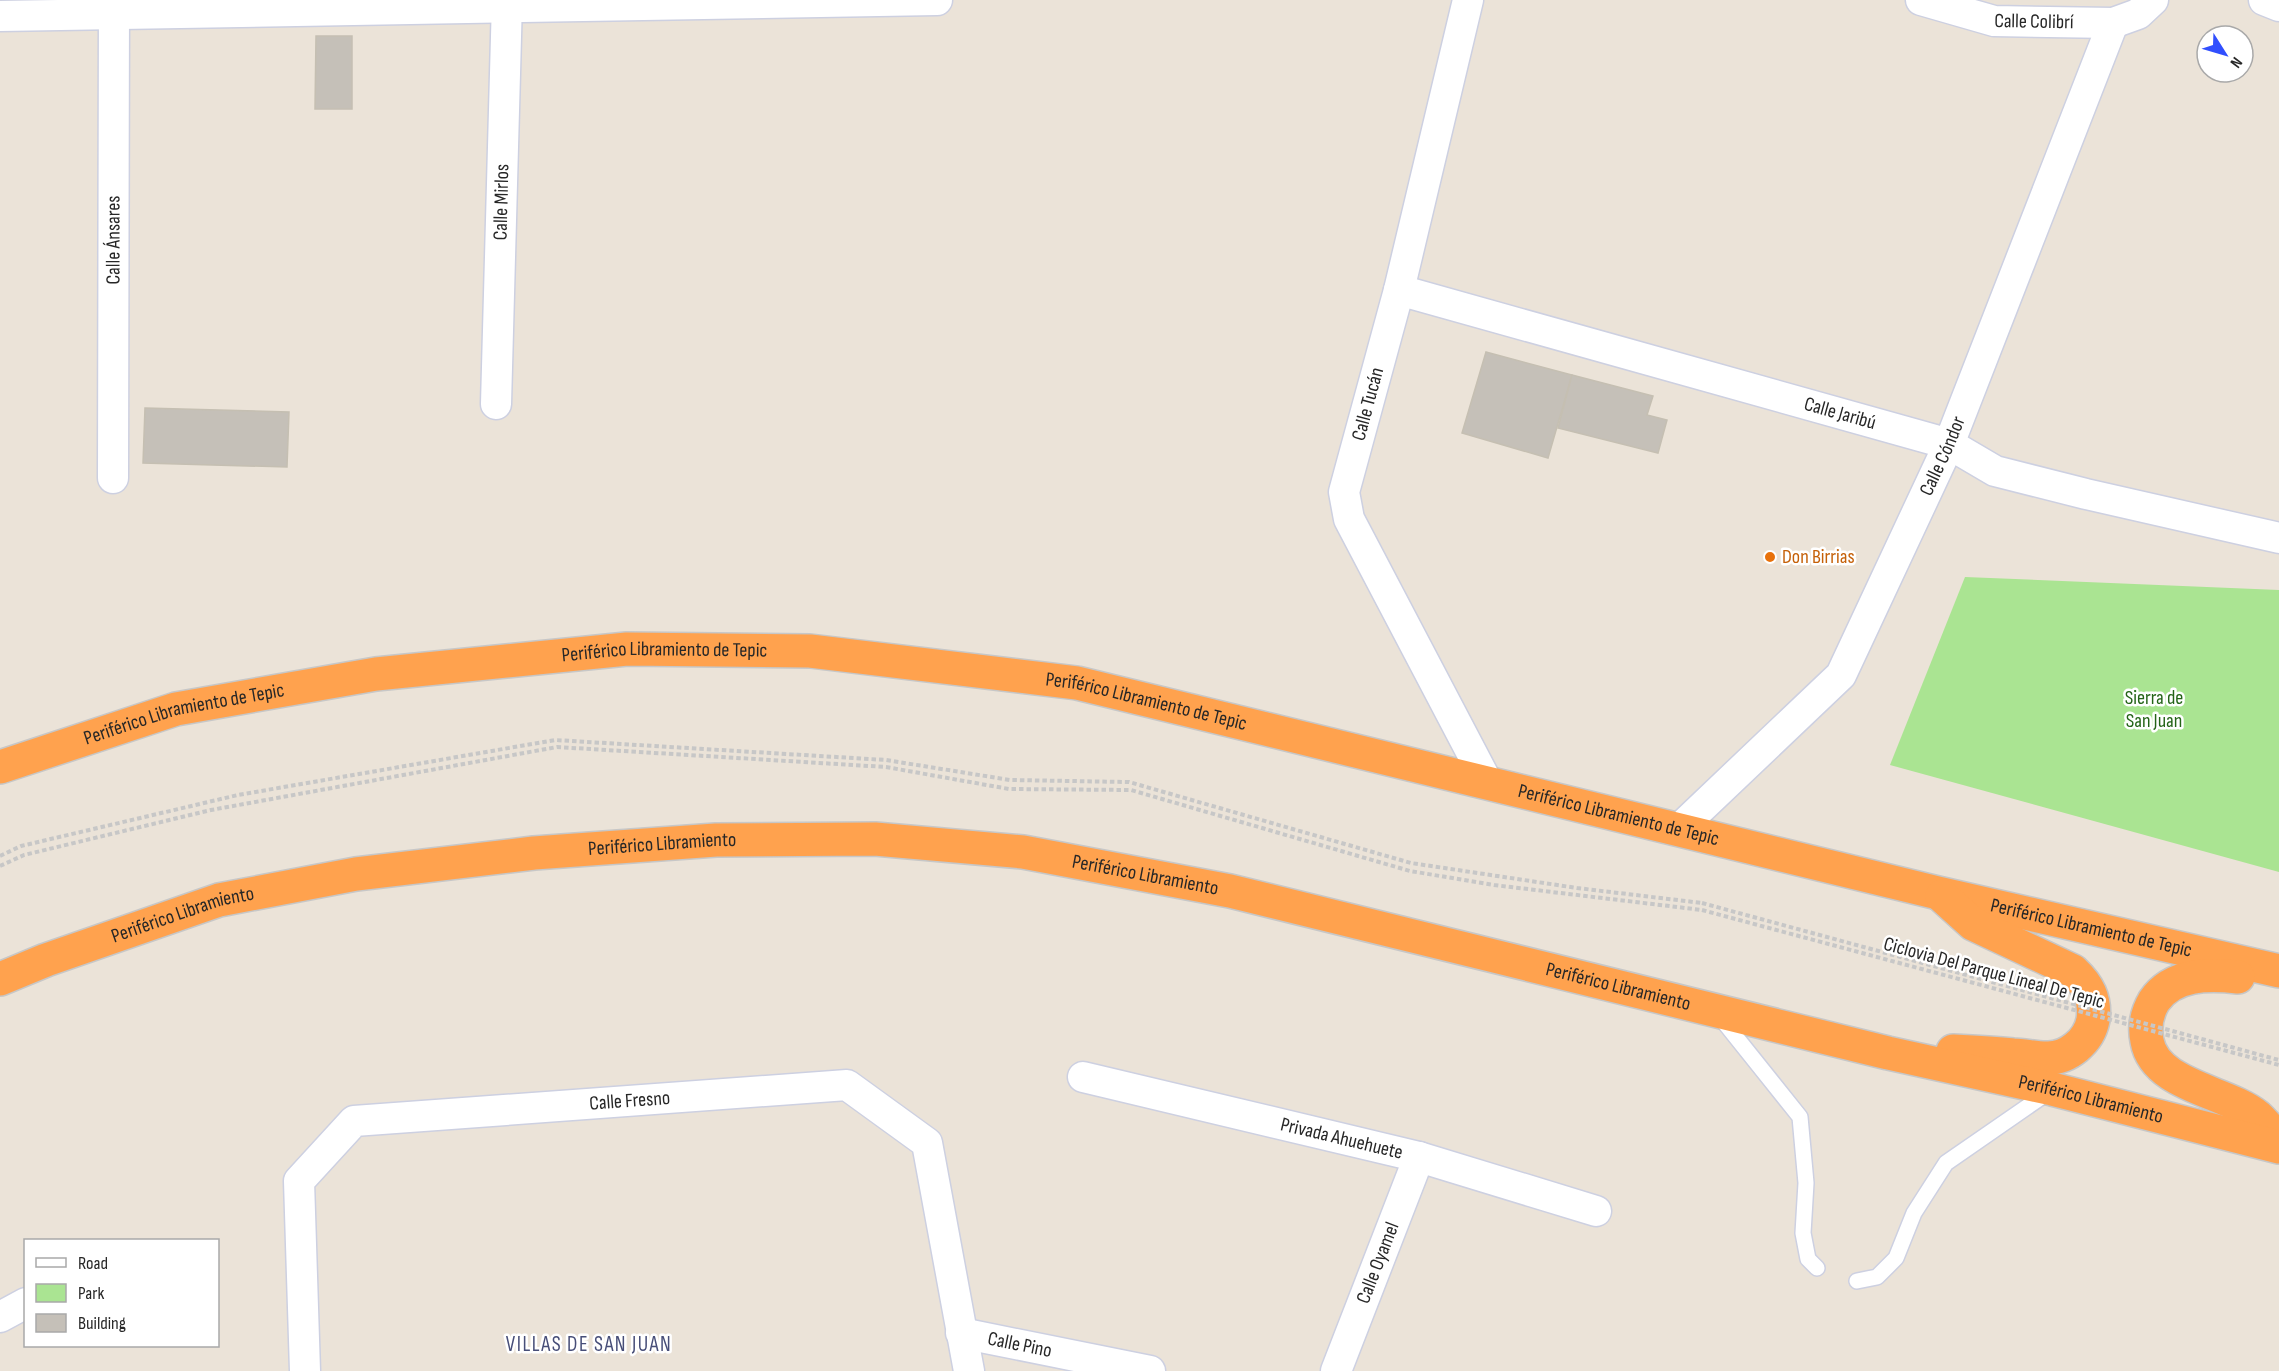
<svg xmlns="http://www.w3.org/2000/svg" width="2279" height="1371" font-family="'Sofia Sans Condensed',sans-serif">
	<rect width="100%" height="100%" fill="#ebe3d8"/>
	<!-- green -->
	<polygon fill="#aae492" points="1965,577 2279,590 2279,872 1890,765"/>
	<!-- building -->
	<g fill="#c5c0b8" stroke="#c5bfb2" stroke-width="1.5">
		<polygon points="316,36 352,36 352,109 315,109"/>
		<polygon points="1486,352 1572,375 1548,458 1462,433"/>
		<polygon points="1572,375 1653,396 1647,415 1667,420 1658,453 1558,428"/>
		<polygon points="145,408 289,412 287,467 143,463"/>
	</g>
	<g fill="none" stroke-linecap="round" stroke-linejoin="round">
		<defs>
			<g id="lane">
				<polyline points="1720,1017 1800,1117 1806,1183 1803,1233 1808,1259 1817,1268"/>
				<polyline points="1857,1281 1877,1277 1896,1258 1914,1213 1946,1163 2050,1091"/>
			</g>
			<g id="street">
				<polyline points="1468,0 1399,290 1344,492 1349,519 1487,782"/>
				<path id="s1" d="M1921 0 1994 21 2113 23 2138 14 2153 0"/>
				<polyline points="2264,0 2279,6"/>
				<polyline points="0,16 937,0"/>
				<path id="s2" d="M1399 290 1949 444 1995 471 2086 494 2279 538"/>
				<path id="s3" d="M496 404 507 0"/>
				<path id="s4" d="M113 478 114 0"/>
				<path id="s5" d="M1679 829 1841 675 1949 444 2113 23"/>
				<path id="s6" d="M1083 1077 1419 1157 1596 1211"/>
				<polyline points="0,1317 26,1303"/>
				<path id="s7" d="M961 1333 1150 1371"/>
				<path id="s8" d="M305 1371 299 1181 354 1121 847 1085 927 1143 969 1371"/>
				<path id="s9" d="M1336 1371 1419 1157"/>
			</g>
			<g id="highway">
				<path id="s10" d="M0 767 176 709 376 674 627 649 810 651 1077 683 1938 893 2279 971"/>
				<path d="M1942 896 1973 924 2073 971C2088 985 2096 999 2093 1020 2089 1041 2068 1059 2046 1058 2035 1058 2024 1055 2013 1055 1993 1053 1973 1052 1953 1051"/>
				<path d="M2238 977C2209 974 2173 973 2154 1001 2147 1013 2144 1027 2147 1041 2155 1086 2226 1091 2257 1116 2265 1123 2272 1133 2279 1140"/>
				<path id="s11" d="M0 979 46 960 219 900 356 874 534 853 716 840 875 839 1023 852 1230 891 1888 1053 2052 1089 2279 1147"/>
			</g>
		</defs>
		<!-- lane casing -->
		<use href="#lane" stroke="#cdd0e1" stroke-width="18"/>
		<!-- street casing -->
		<use href="#street" stroke="#cdd0e1" stroke-width="33"/>
		<!-- highway casing -->
		<use href="#highway" stroke="#c7c7c7" stroke-width="36"/>
		<!-- path -->
		<g stroke="#c7c7c7" stroke-width="4" stroke-dasharray="4.5 3" stroke-linecap="butt">
			<polyline points="0,856 21,846 238,795 555,740 886,760 1010,780 1129,782 1411,863 1577,888 1702,903"/>
			<polyline points="0,866 24,855 211,810 557,747 886,767 1009,789 1131,790 1410,871 1494,885 1702,910"/>
		</g>
		<!-- lane -->
		<use href="#lane" stroke="#fff" stroke-width="15"/>
		<!-- street -->
		<use href="#street" stroke="#fff" stroke-width="30"/>
		<!-- highway -->
		<use href="#highway" stroke="#ffa24e" stroke-width="33"/>
		<!-- path-bridge -->
		<g stroke="#c7c7c7" stroke-width="4" stroke-dasharray="4.5 3" stroke-linecap="butt">
			<polyline points="1702,903 2279,1060"/>
			<polyline points="1702,910 2279,1065"/>
		</g>
	</g>
	<!-- markers -->
	<circle fill="#e8710a" stroke="#fff" stroke-width="2" cx="1770" cy="557" r="6"/>
	<g text-anchor="middle" dominant-baseline="central" stroke-width="5" stroke-linejoin="round" paint-order="stroke">
		<!-- street labels -->
		<g font-size="20" fill="#272727" stroke="#fff">
			<text stroke="none"><textPath href="#s1" startOffset="116">Calle Colibrí</textPath></text>
			<text stroke="none"><textPath href="#s3" startOffset="202">Calle Mirlos</textPath></text>
			<text stroke="none"><textPath href="#s4" startOffset="238">Calle Ánsares</textPath></text>
			<text transform="translate(1368 404) rotate(-75)">Calle Tucán</text>
			<text stroke="none"><textPath href="#s2" startOffset="458">Calle Jaribú</textPath></text>
			<text stroke="none"><textPath href="#s5" startOffset="465">Calle Cóndor</textPath></text>
			<text stroke="none"><textPath href="#s10" startOffset="678">Periférico Libramiento de Tepic</textPath></text>
			<text stroke="none"><textPath href="#s10" startOffset="1164">Periférico Libramiento de Tepic</textPath></text>
			<text stroke="none"><textPath href="#s10" startOffset="192">Periférico Libramiento de Tepic</textPath></text>
			<text stroke="none"><textPath href="#s10" startOffset="1650">Periférico Libramiento de Tepic</textPath></text>
			<text stroke="none"><textPath href="#s11" startOffset="680">Periférico Libramiento</textPath></text>
			<text stroke="none"><textPath href="#s11" startOffset="1166">Periférico Libramiento</textPath></text>
			<text stroke="none"><textPath href="#s11" startOffset="194">Periférico Libramiento</textPath></text>
			<text stroke="none"><textPath href="#s10" startOffset="2136">Periférico Libramiento de Tepic</textPath></text>
			<text transform="translate(1994 973) rotate(15)">Ciclovia Del Parque Lineal De Tepic</text>
			<text stroke="none"><textPath href="#s11" startOffset="1652">Periférico Libramiento</textPath></text>
			<text stroke="none"><textPath href="#s8" startOffset="548">Calle Fresno</textPath></text>
			<text stroke="none"><textPath href="#s11" startOffset="2138">Periférico Libramiento</textPath></text>
			<text stroke="none"><textPath href="#s6" startOffset="266">Privada Ahuehuete</textPath></text>
			<text stroke="none"><textPath href="#s9" startOffset="116">Calle Oyamel</textPath></text>
			<text stroke="none"><textPath href="#s7" startOffset="60">Calle Pino</textPath></text>
		</g>
		<!-- food labels -->
		<g font-size="20" fill="#c56008" stroke="#fff" text-anchor="start">
			<text x="1782" y="557">Don Birrias</text>
		</g>
		<!-- park labels -->
		<g font-size="20" fill="#246417" stroke="#fff">
			<text x="2154" y="698">Sierra de<tspan x="2154" dy="23">San Juan</tspan></text>
		</g>
		<!-- neighbourhood labels -->
		<g font-size="21" letter-spacing="1.5" fill="#474e78" stroke="#fff">
			<text x="589" y="1344">VILLAS DE SAN JUAN</text>
		</g>
	</g>
	<!-- legend -->
	<rect x="24" y="1239" width="195" height="108" fill="#ffffff" stroke="#a9a9a9" stroke-width="1.5"/>
	<rect x="36" y="1258" width="30" height="9" fill="#ffffff" stroke="#a9a9a9" stroke-width="1.5"/>
	<text x="78" y="1269" font-size="18" fill="#272727">Road</text>
	<rect x="36" y="1284" width="30" height="18" fill="#aae492" stroke="#a9a9a9" stroke-width="1.5"/>
	<text x="78" y="1299" font-size="18" fill="#272727">Park</text>
	<rect x="36" y="1314" width="30" height="18" fill="#c5c0b8" stroke="#a9a9a9" stroke-width="1.5"/>
	<text x="78" y="1329" font-size="18" fill="#272727">Building</text>
	<!-- north arrow -->
	<g transform="translate(2225 54) rotate(127)"><circle r="28" fill="#ffffff" stroke="#a9a9a9" stroke-width="1.5"/>
	<path d="M0-4.5L10 22L0 15L-10 22Z" fill="#314ffe"/>
	<text y="-9" font-size="16" font-weight="bold" text-anchor="middle" fill="#272727">N</text>
	</g>
</svg>
